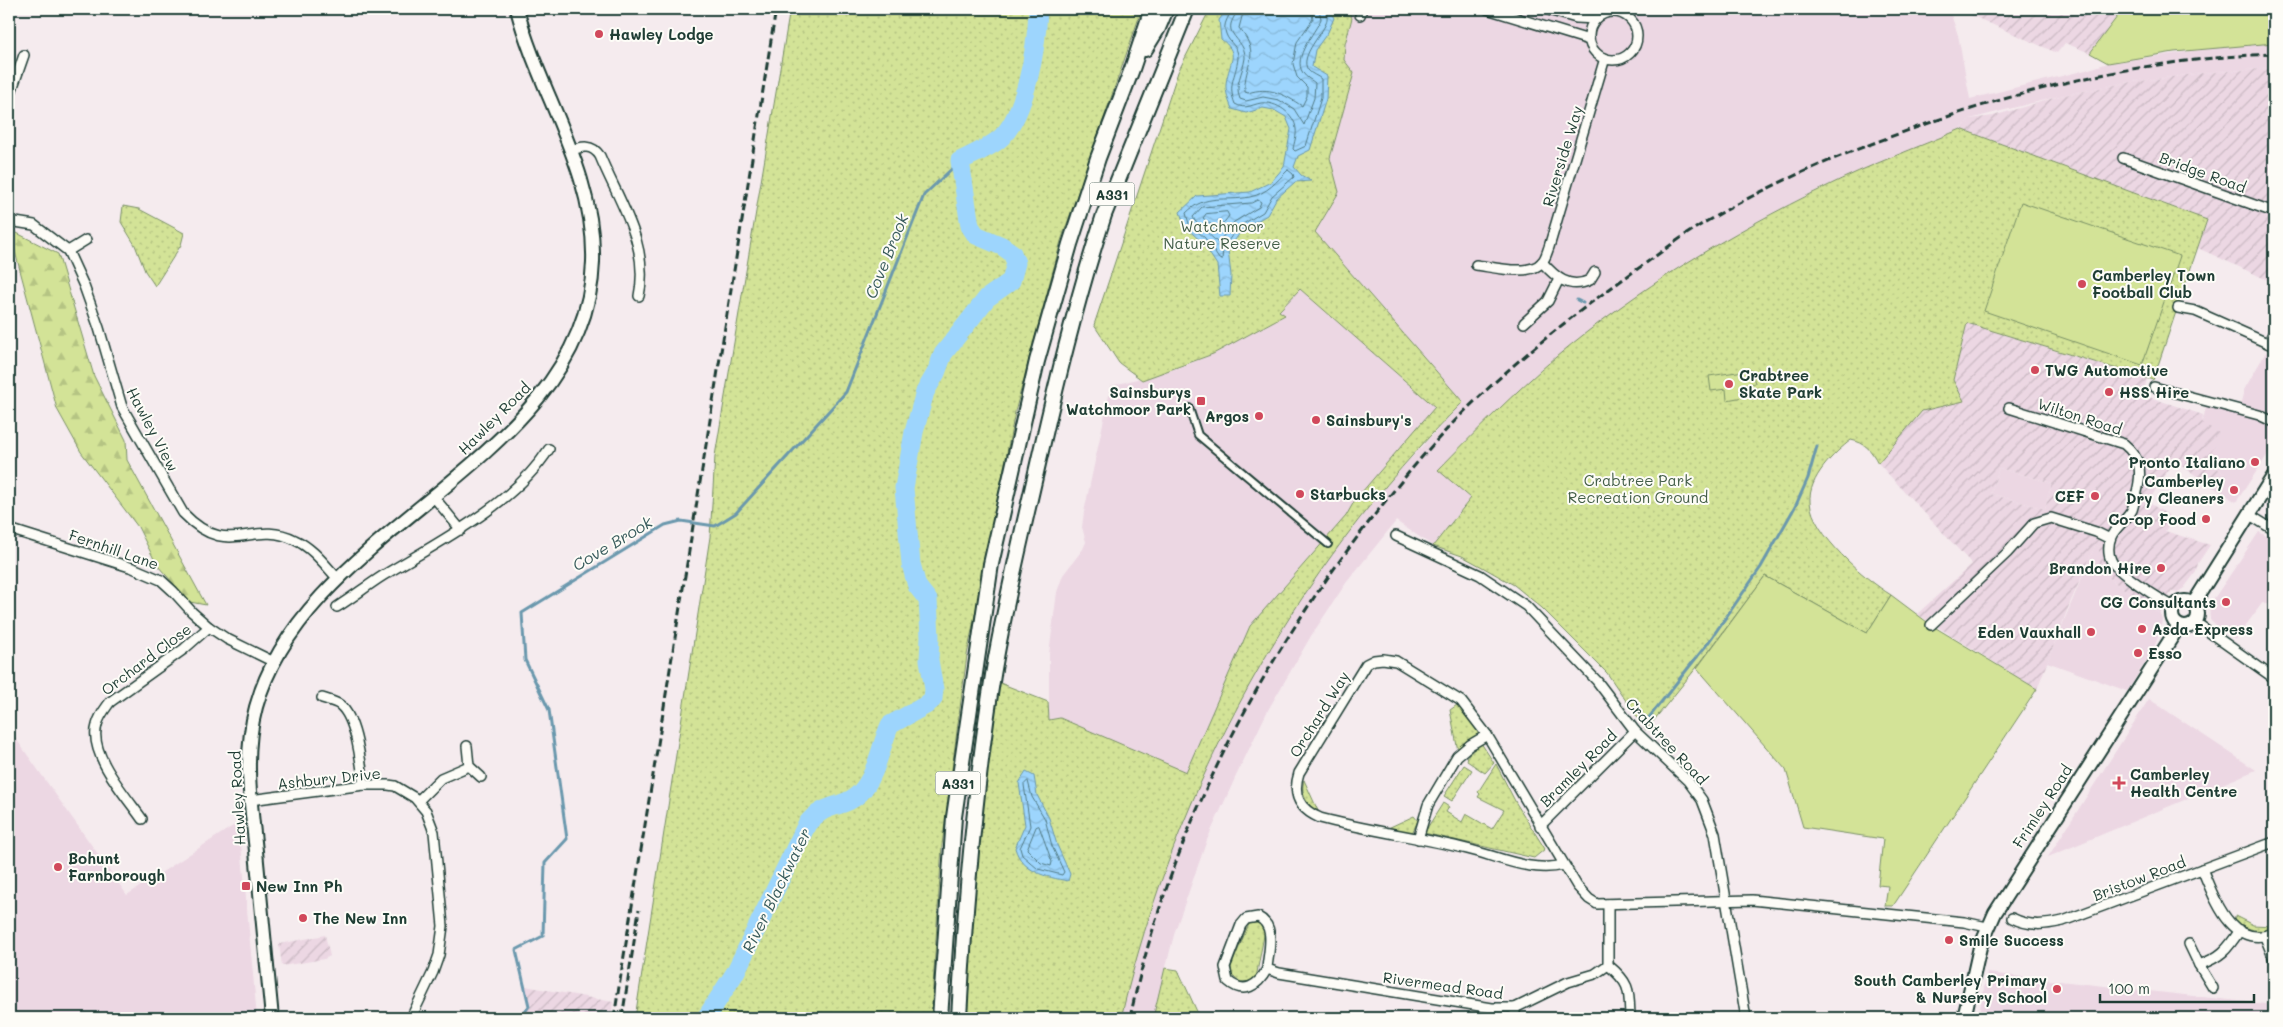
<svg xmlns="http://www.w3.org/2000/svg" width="2283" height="1027" font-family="Mali,sans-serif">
	<defs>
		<pattern id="industrial-furrows" width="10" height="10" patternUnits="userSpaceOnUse" patternTransform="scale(1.25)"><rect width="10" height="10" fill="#ecd7e3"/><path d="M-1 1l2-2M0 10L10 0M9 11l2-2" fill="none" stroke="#cab9c3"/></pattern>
		<pattern id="grass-dots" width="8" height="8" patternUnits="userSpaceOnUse" patternTransform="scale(1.25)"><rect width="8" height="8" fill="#d3e397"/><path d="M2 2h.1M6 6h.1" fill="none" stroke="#b5c483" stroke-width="1.8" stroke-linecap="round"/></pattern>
		<pattern id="forest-firs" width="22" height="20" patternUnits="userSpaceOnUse" patternTransform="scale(1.25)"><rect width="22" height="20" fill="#d3e397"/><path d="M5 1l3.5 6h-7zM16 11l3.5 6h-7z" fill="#b5c483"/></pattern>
		<pattern id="water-waves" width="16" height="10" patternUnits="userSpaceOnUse" patternTransform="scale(1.25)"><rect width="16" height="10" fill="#9dd5fd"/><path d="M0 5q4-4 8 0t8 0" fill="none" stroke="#87b8d9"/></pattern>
	</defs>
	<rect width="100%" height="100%" fill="#f5ebee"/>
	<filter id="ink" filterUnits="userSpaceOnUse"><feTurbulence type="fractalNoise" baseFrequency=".02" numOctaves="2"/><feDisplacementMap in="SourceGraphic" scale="10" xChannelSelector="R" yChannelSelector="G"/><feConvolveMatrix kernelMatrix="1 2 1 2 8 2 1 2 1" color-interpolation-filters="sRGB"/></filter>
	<g filter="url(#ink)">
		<!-- built -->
		<g fill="#ecd7e3">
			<polygon points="1347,9 1949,9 1958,35 1970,99 2086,70 2108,63 2236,45 2274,43 2274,68 2203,73 2125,83 2060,96 1970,119 1961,129 1826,186 1756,222 1482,426 1439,470 1471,498 1433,546 1396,521 1346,583 1311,636 1268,710 1236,776 1207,840 1175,931 1153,1018 1121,1018 1131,974 1170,853 1201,779 1253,677 1293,611 1334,551 1375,497 1463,402 1315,232 1339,192 1330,158 1354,73 1344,60 1345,44 1352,18"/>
			<polygon points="1300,289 1435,407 1434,410 1355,500 1346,516 1251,625 1186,773 1060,718 1049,720 1049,654 1057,592 1063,575 1083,549 1086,542 1082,527 1084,512 1111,386 1181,367 1213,354 1284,316 1279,311"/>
			<polygon points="2266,352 2274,356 2274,417 2240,406 2244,390"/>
			<polygon points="2207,405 2255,418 2274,426 2274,445 2236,502 2218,490 2227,476 2206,459 2202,422"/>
			<polygon points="1999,468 2052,483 2045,509 1991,494"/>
			<polygon points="2259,532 2274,540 2274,599 2269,605 2263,602 2235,640 2217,626 2210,619 2209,606"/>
			<polygon points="2096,543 2099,547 2107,577 2160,614 2162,620 2160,632 2153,650 2127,691 2047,662"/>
			<polygon points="2149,699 2256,770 2048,857"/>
			<polygon points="9,729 127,895 239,822 257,1018 9,1018"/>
			<polygon points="1987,973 2274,1005 2274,1018 1978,1018"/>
		</g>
		<!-- industrial -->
		<g fill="url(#industrial-furrows)" fill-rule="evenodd">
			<polygon points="1957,9 2123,9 2090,53 2065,43 2057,53"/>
			<polygon points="2274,68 2274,283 2198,248 2207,220 1961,129 1970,119 1993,116 2060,96 2125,83 2203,73"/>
			<path d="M1967 323 2147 379 2143 395 2203 415 2202 422 2222 435 2206 459 2227 476 2218 490 2174 461 2148 502 2168 515 2171 522 2165 531 2210 545 2198 563 2196 572 2184 588 2178 592 2172 591 2160 614 2107 577 2100 567 2099 547 2096 544 2070 603 2037 689 1917 614 1972 564 1878 463 1922 410 1964 401 1953 380ZM1999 468 2052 483 2045 509 1991 494Z"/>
			<polygon points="325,935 330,956 324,959 282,966 279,944"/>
			<polygon points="525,986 613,1002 611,1018 521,1018 529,1006"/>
		</g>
		<!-- grass -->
		<g fill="url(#grass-dots)" stroke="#799066">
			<polygon points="790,9 1142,9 1061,241 1015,412 967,655 942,845 931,1018 635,1018 710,537 715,456"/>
			<path d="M1210 9H1347L1352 18 1345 44 1344 60 1354 73 1330 158 1339 192 1315 232 1463 402C1293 571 1176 785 1121 1018H967L975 846 995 681 1048 702 1049 720 1060 718 1186 772 1250 626 1346 516 1355 500 1435 407 1300 289 1279 311 1285 315 1213 354 1142 380 1119 363 1094 325 1178 72Z"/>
			<path d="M1961 129 2207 220 2153 380 1967 323 1953 380 1964 401 1922 411 1878 463C1871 450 1866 443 1851 440 1834 453 1808 478 1810 502 1812 534 1865 579 1891 595L1867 633 1765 576 1697 667 1646 730 1607 673 1542 608 1514 585 1484 568 1462 556 1433 546 1471 498 1438 470C1476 431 1515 392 1556 357 1637 289 1730 233 1825 187 1869 165 1916 148 1961 129Z"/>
			<polygon points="123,206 139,209 184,233 181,245 155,286 145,271 135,245 121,222"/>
			<polygon points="1457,705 1469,717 1481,736 1458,751 1450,710"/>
			<polygon points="1481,743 1494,763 1485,773 1467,761 1468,755"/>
			<polygon points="1496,764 1516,803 1545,849 1534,858 1424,833 1443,803 1449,807 1446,812 1462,822 1466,814 1492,829 1504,810 1478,797 1480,794 1478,792"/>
			<polygon points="1464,765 1472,770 1452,801 1444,796"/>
			<path d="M1304 780 1319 813C1307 805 1300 795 1304 780Z"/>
			<polygon points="1414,816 1418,821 1412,833 1388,828"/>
			<path d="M2235 916 2253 925 2273 926 2274 928C2259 933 2247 930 2234 921Z"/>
			<polygon points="1255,922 1261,924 1265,930 1256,978 1253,981 1241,982 1232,976 1231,967 1247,928 1250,923"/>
			<polygon points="1165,968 1178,970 1200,1018 1153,1018"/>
		</g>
		<!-- forest -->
		<polygon fill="url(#forest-firs)" stroke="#799066" points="9,229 58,254 94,376 126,440 127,460 206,605 190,602 157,565 138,527 81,452 57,409"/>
		<!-- garden -->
		<g fill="#d3e397" stroke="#799066">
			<polygon points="2123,9 2274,9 2274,43 2174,52 2108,63 2090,53"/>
			<polygon points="2021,202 2180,256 2142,365 1984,311"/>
			<polygon points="1751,370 1755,383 1741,386 1743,397 1727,400 1726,389 1711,391 1709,376"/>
			<polygon points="1765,576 1867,633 1891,595 1931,625 2037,689 1893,906 1885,906 1888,886 1878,885 1883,839 1803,827 1786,770 1697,668"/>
		</g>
		<!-- water -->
		<g fill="url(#water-waves)" stroke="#6b98ad">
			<path d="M1227 9H1329L1334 18 1328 32 1315 50 1312 67 1327 76 1326 99 1310 150 1298 156 1294 167 1301 175 1311 181 1295 182 1276 199 1267 215 1242 230 1228 250 1231 275 1230 296H1220L1217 265 1202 242 1185 227 1180 212 1197 196 1250 192 1271 182 1284 167 1291 129 1286 117 1274 110 1263 108 1246 113 1232 109C1228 99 1224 89 1227 78 1231 59 1239 53 1221 39L1219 20Z"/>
			<path d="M1026 772 1034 776 1037 795 1049 818 1057 845 1070 874 1068 881C1046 877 1022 872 1015 848L1025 825 1019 783Z"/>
		</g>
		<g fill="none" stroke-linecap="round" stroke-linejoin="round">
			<!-- shore -->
			<g stroke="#517a84" stroke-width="1">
				<path d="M1231 9C1229 19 1222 23 1226 34 1229 43 1239 47 1238 58 1236 77 1227 84 1235 104 1246 110 1250 105 1261 103 1276 101 1295 114 1296 129 1297 135 1294 143 1293 149L1295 151 1306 146 1321 98V79C1318 76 1311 74 1308 70 1298 56 1325 32 1327 20 1328 16 1325 13 1325 9"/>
				<path d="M1237 9C1236 17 1229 21 1231 30 1234 39 1246 45 1245 58 1243 73 1234 84 1240 99L1246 101 1263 97 1279 100 1294 109 1304 125 1314 98 1315 83C1312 80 1306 78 1303 73 1292 57 1315 33 1321 19L1319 9"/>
				<path d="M1244 9 1239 28C1263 57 1243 63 1245 92L1248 93C1269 86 1284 94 1302 106L1307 96V87L1297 77 1293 64 1297 42 1313 19 1311 9"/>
				<path d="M1288 170 1293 174 1294 177 1272 196 1263 212 1238 227 1223 248 1222 260 1219 259 1205 238 1189 224 1186 213C1206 193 1224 202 1250 197 1268 193 1276 182 1288 170Z"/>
				<polygon points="1258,200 1261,202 1259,207 1234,222 1218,243 1195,221 1193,217 1202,207 1251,203"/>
				<polygon points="1227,212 1229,216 1218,230 1203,218 1206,214"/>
				<polygon points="1028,781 1032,797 1045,819 1052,846 1064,872 1062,875 1038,869 1022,855 1020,848 1030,826 1024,785"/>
				<polygon points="1039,826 1052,862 1051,866 1041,863 1027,849 1036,827"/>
			</g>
			<!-- stream -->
			<g stroke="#6b98ad" stroke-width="3">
				<polyline points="1577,300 1583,303"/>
				<polyline points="1647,720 1708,643 1761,567 1796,505 1808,478 1817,446"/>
				<polyline points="521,1018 529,1006 516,950 543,936 545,863 567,839 549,710 525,660 522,613 665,525 681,521 715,526 736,513 846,392 924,195 960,161"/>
			</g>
			<!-- river -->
			<path stroke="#9dd5fd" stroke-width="19" d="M706 1018 735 973 807 824C824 802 844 809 860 793 877 775 880 747 890 725L926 705 933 699 934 689 929 660 930 637 928 600 917 586 911 564 904 488 914 432 925 392 936 373 943 354 987 298 1011 281 1016 263 1012 253 1002 246 976 235 970 226 960 161C972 155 986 149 997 141 1026 120 1037 44 1038 9"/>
			<defs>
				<polyline id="pedestrian" points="1189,408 1198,435 1328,544"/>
				<g id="minor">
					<polyline points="1487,9 1589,40"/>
					<polyline points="1545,9 1576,18 1596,19"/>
					<circle cx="1613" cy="36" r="24"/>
					<polyline points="1360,15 1362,9"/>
					<polyline points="9,98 24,55"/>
					<path d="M570 151C582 146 592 144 600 156 619 202 650 245 639 296"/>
					<polyline points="2123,158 2274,212"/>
					<path d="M9 221 34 225 68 251 84 286 99 328 122 407 183 513C229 561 251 518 295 540 313 548 325 565 338 579"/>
					<polyline points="68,251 86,240"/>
					<path d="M1542 262C1555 277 1569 290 1590 280L1595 272"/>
					<path d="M1476 265C1493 267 1530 277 1542 262 1546 258 1547 252 1549 247L1605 58"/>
					<polyline points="2178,308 2195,311 2274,346"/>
					<polyline points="1524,323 1548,301 1559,279"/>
					<polyline points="2268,343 2274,332"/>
					<polyline points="2154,387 2259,415 2274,422"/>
					<path d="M2009 408 2124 444C2141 458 2142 472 2137 492 2135 497 2134 505 2132 510 2127 520 2115 527 2111 537 2108 544 2108 554 2111 560 2115 571 2162 601 2175 607"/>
					<polyline points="433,496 461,530"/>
					<polyline points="2248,514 2274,530"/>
					<polyline points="9,529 133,568 161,580 173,591 192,612 209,627 227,639 274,662"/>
					<polyline points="1396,536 1480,575 1526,606 1597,681 1635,731 1688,781 1702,800 1715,834 1746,1018"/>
					<path d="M337 607C353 597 368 585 384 575 439 542 514 504 549 449"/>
					<polyline points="2195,622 2274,678"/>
					<polyline points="1931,625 2007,553 2034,523 2051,518 2096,532 2110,539"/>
					<path d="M322 698C328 700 336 702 340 705 357 719 361 765 364 785"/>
					<polyline points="467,746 469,766 481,777"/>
					<polyline points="250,800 364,785 388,785 395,786 415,798 426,811 434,832 443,926 439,955 433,972 411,1018"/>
					<polyline points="418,801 441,778 469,766"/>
					<path d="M142 819C126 796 88 754 97 725 99 716 105 709 110 702L184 649 209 627"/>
					<polyline points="1540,826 1635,731"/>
					<polyline points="1418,839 1428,805 1457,756 1470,745 1487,735"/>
					<path d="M1564 865C1530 873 1500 857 1467 849 1419 837 1369 831 1320 818 1299 809 1292 795 1299 773L1366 664 1374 660 1383 659 1396 661 1461 701 1487 735 1577 886 1589 899 1597 904 1752 900 1964 922 1987 927"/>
					<path d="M2202 869C2215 899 2231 950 2274 933"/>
					<path d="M1608 904V965C1631 984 1629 990 1630 1018"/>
					<path d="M2012 918C2030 927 2045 925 2063 921L2274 842"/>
					<polyline points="2265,937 2274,959"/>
					<polyline points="2189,944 2199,965 2213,988"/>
					<path d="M2199 965C2221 957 2227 950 2240 930"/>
					<path d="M1267 969C1268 952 1277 926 1258 917L1246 919 1241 925 1225 967 1228 981C1244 995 1258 986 1267 969L1279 973 1492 1008H1515L1568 982 1595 974 1608 965"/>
					<polyline points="1515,1018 1515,1008"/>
				</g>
				<g id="secondary">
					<circle cx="2185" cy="614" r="13"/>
					<polyline points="2193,604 2274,475"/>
					<path d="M272 1018C267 963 261 907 256 851 251 804 243 755 256 707 306 524 587 460 593 262 596 172 539 93 517 9"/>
					<polyline points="1964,1018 1980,947 1995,913 2179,626"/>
				</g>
				<g id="primary">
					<polyline points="1145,49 1158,28 1166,9"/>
					<polyline points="940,1018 954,817 991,564 1037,361 1070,244 1098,158 1132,69 1152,9"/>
					<path d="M959 1018C965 903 975 788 993 675 1004 608 1020 543 1035 477 1055 389 1076 301 1104 215L1187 9"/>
				</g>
			</defs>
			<!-- pedestrian casing -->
			<use href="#pedestrian" stroke="#1f3d34" stroke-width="10"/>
			<!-- minor casing -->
			<use href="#minor" stroke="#1f3d34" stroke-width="12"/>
			<!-- secondary casing -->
			<use href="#secondary" stroke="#1f3d34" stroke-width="16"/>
			<!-- primary casing -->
			<use href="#primary" stroke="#1f3d34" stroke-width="18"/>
			<!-- pedestrian -->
			<use href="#pedestrian" stroke="#fdfcf7" stroke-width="6"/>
			<!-- minor -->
			<use href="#minor" stroke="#fdfcf7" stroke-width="9"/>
			<!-- secondary -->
			<use href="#secondary" stroke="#fdfcf7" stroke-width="12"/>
			<!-- primary -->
			<use href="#primary" stroke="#fdfcf7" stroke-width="14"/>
			<!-- rail -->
			<g stroke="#1f3d34" stroke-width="3" stroke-dasharray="8 4" stroke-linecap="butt">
				<polyline points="614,1018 776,9"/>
				<polyline points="622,1018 639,910"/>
				<path d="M1130 1018C1170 831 1261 657 1380 508 1410 470 1442 432 1477 399 1529 349 1587 304 1646 263 1664 250 1681 237 1699 226 1766 185 1839 155 1912 129 2032 86 2146 59 2274 54"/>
			</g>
		</g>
	</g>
	<!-- markers -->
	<g fill="#d1495b" stroke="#fdfcf7" stroke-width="2">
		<circle cx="599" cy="34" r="5"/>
		<circle cx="2082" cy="284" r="5"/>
		<circle cx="2035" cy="370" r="5"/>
		<circle cx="1729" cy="384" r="5"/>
		<circle cx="2109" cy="392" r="5"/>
		<rect x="1196" y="396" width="10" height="10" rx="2.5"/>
		<circle cx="1259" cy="416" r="5"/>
		<circle cx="1316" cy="420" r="5"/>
		<circle cx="2255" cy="462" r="5"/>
		<circle cx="2234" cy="490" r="5"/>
		<circle cx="1300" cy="494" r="5"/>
		<circle cx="2095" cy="496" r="5"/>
		<circle cx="2206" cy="519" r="5"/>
		<circle cx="2161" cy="568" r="5"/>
		<circle cx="2226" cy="602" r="5"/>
		<circle cx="2142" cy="629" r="5"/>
		<circle cx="2091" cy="632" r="5"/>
		<circle cx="2138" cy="653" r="5"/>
		<path d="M2116.5 775.5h5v5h5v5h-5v5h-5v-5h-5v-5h5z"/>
		<circle cx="58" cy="867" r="5"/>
		<rect x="241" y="881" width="10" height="10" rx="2.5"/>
		<circle cx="303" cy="918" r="5"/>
		<circle cx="1949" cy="940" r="5"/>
		<circle cx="2057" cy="989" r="5"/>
	</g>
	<g text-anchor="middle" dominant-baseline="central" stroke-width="4" stroke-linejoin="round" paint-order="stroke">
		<!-- shield labels -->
		<g fill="#fdfcf7" stroke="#62766e" stroke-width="1">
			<rect x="1089.5" y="182.5" width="45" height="23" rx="4"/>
			<rect x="935.5" y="771.5" width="45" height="23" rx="4"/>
		</g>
		<g font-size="14" font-weight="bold" fill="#1f3d34">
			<text x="1112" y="194">A331</text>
			<text x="958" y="783">A331</text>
		</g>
		<!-- poi labels -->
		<g font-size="15" font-weight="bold" fill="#1f3d34" stroke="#fdfcf7" text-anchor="start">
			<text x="609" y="34">Hawley Lodge</text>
			<text x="2092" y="275">Camberley Town<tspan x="2092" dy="17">Football Club</tspan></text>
			<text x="2045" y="370">TWG Automotive</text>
			<text x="1739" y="375">Crabtree<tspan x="1739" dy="17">Skate Park</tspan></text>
			<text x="1191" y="392" text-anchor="end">Sainsburys<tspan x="1191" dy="17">Watchmoor Park</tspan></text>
			<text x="2119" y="392">HSS Hire</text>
			<text x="1249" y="416" text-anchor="end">Argos</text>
			<text x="1326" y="420">Sainsbury's</text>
			<text x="2245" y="462" text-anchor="end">Pronto Italiano</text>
			<text x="2224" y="481" text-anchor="end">Camberley<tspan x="2224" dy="17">Dry Cleaners</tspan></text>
			<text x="1310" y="494">Starbucks</text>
			<text x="2085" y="496" text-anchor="end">CEF</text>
			<text x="2196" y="519" text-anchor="end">Co-op Food</text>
			<text x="2151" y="568" text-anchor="end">Brandon Hire</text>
			<text x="2216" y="602" text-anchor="end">CG Consultants</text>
			<text x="2152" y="629">Asda Express</text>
			<text x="2081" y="632" text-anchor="end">Eden Vauxhall</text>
			<text x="2148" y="653">Esso</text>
			<text x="2130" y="774">Camberley<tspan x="2130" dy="17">Health Centre</tspan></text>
			<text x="68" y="858">Bohunt<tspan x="68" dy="17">Farnborough</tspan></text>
			<text x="256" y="886">New Inn Ph</text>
			<text x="313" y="918">The New Inn</text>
			<text x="1959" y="940">Smile Success</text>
			<text x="2047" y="980" text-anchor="end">South Camberley Primary<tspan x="2047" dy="17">&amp; Nursery School</tspan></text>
		</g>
		<!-- street labels -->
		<g font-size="15" fill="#1f3d34" stroke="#fdfcf7">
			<text transform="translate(1562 156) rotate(-73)">Riverside Way</text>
			<text transform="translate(2203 172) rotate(20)">Bridge Road</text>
			<text transform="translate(2080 416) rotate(18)">Wilton Road</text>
			<text transform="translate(494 418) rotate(-45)">Hawley Road</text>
			<text transform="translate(153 429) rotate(62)">Hawley View</text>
			<text transform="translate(114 549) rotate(19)">Fernhill Lane</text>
			<text transform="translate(146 659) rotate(-37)">Orchard Close</text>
			<text transform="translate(1319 714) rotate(-58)">Orchard Way</text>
			<text transform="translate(1667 741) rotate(47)">Crabtree Road</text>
			<text transform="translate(1578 768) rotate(-45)">Bramley Road</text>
			<text transform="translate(329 778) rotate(-6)">Ashbury Drive</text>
			<text transform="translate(237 798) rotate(-93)">Hawley Road</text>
			<text transform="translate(2042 806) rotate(-57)">Frimley Road</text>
			<text transform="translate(2139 878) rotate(-21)">Bristow Road</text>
			<text transform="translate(1443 985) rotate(8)">Rivermead Road</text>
		</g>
		<!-- park labels -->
		<g font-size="15" fill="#435e48" stroke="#fdfcf7">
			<text x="1222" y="226">Watchmoor<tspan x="1222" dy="17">Nature Reserve</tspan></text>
			<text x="1638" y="480">Crabtree Park<tspan x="1638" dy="17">Recreation Ground</tspan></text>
		</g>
		<!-- water labels -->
		<g font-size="16" font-style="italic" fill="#385b5c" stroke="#fdfcf7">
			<text transform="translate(886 256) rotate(-68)">Cove Brook</text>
			<text transform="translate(612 543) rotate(-31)">Cove Brook</text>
			<text transform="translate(776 890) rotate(-64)">River Blackwater</text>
		</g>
	</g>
	<!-- margin -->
	<rect width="2283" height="1027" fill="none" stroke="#fdfcf7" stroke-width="30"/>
	<rect x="15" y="15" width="2253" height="997" fill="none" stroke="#1f3d34" stroke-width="2" filter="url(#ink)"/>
	<!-- scale -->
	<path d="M2100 994v8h154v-8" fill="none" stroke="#1f3d34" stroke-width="2.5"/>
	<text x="2108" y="994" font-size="15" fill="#1f3d34" stroke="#fdfcf7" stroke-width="4" paint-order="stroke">100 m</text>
</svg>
